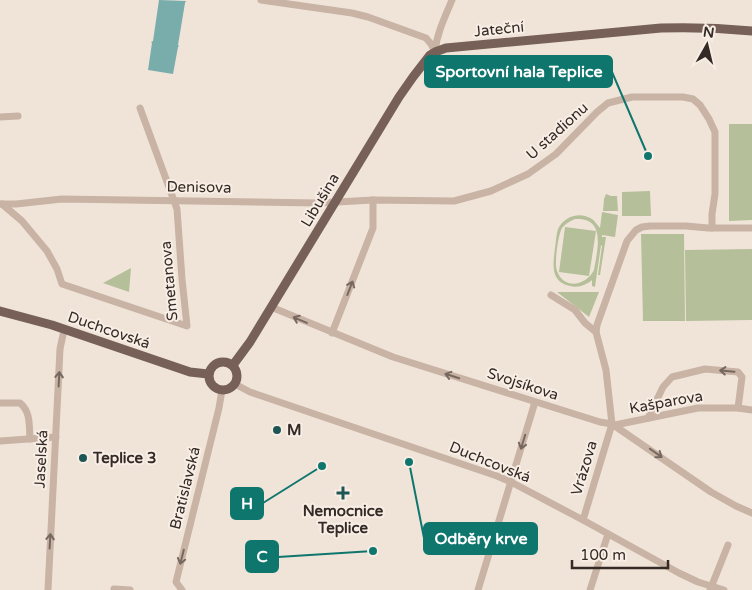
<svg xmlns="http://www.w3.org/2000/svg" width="752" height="590" font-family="'Varela Round',sans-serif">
	<rect width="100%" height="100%" fill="#f0e4d9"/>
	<!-- green -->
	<g fill="#b5bf99" fill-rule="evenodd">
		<polygon points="729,124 752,124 752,220 729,221"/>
		<polygon points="650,191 651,216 622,216 622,192"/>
		<polygon points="606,194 611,196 617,196 618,211 603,211 604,199"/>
		<path d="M602 212 618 215 615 237 602 235V237H606L600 275H598L602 246 601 245 595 287 592 286V280C586 285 579 288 570 286 550 282 553 264 555 248 556 242 556 235 558 229 564 216 580 211 592 219 595 221 597 225 600 228ZM575 219C607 217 597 251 594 270 586 286 564 290 557 271 554 264 558 235 562 228 565 224 570 221 575 219Z"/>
		<polygon points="565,227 596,231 589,276 559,272"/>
		<polygon points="641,234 684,234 685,321 643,321"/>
		<polygon points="752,249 752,320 686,321 685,250"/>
		<polygon points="131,268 129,292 103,283"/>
		<polygon points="557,292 599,292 589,317"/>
	</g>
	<!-- water -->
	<polygon fill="#78adac" points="159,0 186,1 185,3 178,45 179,46 178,47 173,74 148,70 152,43 151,42 153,41"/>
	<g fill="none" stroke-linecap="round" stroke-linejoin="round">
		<!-- minor -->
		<g stroke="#c8b3a5" stroke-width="7">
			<polyline points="261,0 352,13 368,17 426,38 431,44 435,52"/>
			<path d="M435 51C437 33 445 17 452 0"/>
			<polyline points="0,117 18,116"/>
			<polyline points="0,204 16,204 62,199 319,203 373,200 454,201 491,191 528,174 556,154 597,112 608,103 632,97 683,97 693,99 700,105 709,119 715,132 715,194 712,214 712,228"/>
			<polyline points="2,204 22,221 47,251 57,269 62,284 187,326 182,279 177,209 140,108"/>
			<polyline points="551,295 575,310 585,323 596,332 606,370 612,424 583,520"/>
			<polyline points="271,307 393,357 600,422 612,424 711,492 736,506 752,513"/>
			<polyline points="596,332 597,325 627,241 636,230 642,227 650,226 686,226 708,228 752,228"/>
			<polyline points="332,333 373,228 373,200"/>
			<polyline points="235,384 250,392 497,476 511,482 583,520 679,573 698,582 724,590"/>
			<path d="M0 403H20C31 412 29 426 30 439"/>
			<polyline points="648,418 663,387 672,377 705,369 738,372 742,377 738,408"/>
			<polyline points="615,425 698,408 738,408 752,410"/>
			<polyline points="0,441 56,437"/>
			<polyline points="114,589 130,590"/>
			<polyline points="48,590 60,349 64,330"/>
			<polyline points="182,590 176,582 219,408 222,390"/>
			<polyline points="478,590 535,402"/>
			<polyline points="590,590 608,534"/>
			<polyline points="710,590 728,545"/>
		</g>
		<!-- major -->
		<g stroke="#766057" stroke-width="9">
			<polyline points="0,311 52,325 190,372 208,374"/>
			<circle cx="223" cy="376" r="14"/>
			<path d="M233 365 250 342 399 97 413 77 430 55 435 52 446 48 661 28C692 27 721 28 752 31"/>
		</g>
	</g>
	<!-- one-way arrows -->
	<defs><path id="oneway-shaft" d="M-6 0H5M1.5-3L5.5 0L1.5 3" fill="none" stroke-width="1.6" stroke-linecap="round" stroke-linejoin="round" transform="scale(1.25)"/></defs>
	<g stroke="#77685f">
		<use href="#oneway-shaft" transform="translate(350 288) rotate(-69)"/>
		<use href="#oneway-shaft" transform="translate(300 320) rotate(-157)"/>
		<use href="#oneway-shaft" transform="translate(727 371) rotate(-175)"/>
		<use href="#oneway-shaft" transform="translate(452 376) rotate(-162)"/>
		<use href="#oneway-shaft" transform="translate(59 379) rotate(-87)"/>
		<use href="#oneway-shaft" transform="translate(523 442) rotate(107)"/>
		<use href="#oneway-shaft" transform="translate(656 453) rotate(35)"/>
		<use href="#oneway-shaft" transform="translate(50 541) rotate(-87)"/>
		<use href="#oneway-shaft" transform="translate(182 557) rotate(104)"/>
	</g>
	<!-- markers -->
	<g fill="#1d5454" stroke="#f8eee5" stroke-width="2">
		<circle cx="277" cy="430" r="5"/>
		<circle cx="83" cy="458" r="5"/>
		<path d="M340.5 485.5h5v5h5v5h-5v5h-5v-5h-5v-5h5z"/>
	</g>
	<g text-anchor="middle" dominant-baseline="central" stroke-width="4" stroke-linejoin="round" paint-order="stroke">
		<!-- street labels -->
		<g font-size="15" fill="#342a26" stroke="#f8eee5">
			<text transform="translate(499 29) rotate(-6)">Jateční</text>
			<text transform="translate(557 131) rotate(-42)">U stadionu</text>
			<text transform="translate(199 187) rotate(1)">Denisova</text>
			<text transform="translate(320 200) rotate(-59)">Libušina</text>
			<text transform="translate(169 281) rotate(-95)">Smetanova</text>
			<text transform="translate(109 330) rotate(19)">Duchcovská</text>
			<text transform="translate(523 384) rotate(18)">Svojsíkova</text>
			<text transform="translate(666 402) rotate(-10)">Kašparova</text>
			<text transform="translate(41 459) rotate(-87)">Jaselská</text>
			<text transform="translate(490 462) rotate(22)">Duchcovská</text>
			<text transform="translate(584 468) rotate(-73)">Vrázova</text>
			<text transform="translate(185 488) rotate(-76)">Bratislavská</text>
		</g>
		<!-- poi labels -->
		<g font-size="15" font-weight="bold" fill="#342a26" stroke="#f8eee5" text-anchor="start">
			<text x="287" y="430">M</text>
			<text x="93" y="458">Teplice 3</text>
			<text x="343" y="511" text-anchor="middle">Nemocnice<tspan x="343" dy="17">Teplice</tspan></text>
		</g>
	</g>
	<!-- callouts -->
	<path fill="none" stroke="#0f766e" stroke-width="2" d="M648 156L612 72M322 466L263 503M409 462L424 538M373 551L278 557"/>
	<g fill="#0f766e" stroke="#f8eee5" stroke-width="2">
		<circle cx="648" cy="156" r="5"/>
		<circle cx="322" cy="466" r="5"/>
		<circle cx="409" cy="462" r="5"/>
		<circle cx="373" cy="551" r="5"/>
	</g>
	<g fill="#0f766e" stroke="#0f766e" stroke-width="2">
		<rect x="425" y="56" width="187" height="31" rx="5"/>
		<rect x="231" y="488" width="32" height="31" rx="5"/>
		<rect x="424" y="523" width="113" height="31" rx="5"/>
		<rect x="246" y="541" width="32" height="31" rx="5"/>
	</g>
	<g font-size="16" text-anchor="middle" font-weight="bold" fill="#fff">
		<text x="519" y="77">Sportovní hala Teplice</text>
		<text x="247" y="509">H</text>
		<text x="481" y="544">Odběry krve</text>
		<text x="262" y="562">C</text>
	</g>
	<!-- north arrow -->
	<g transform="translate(707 45) rotate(8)" stroke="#f8eee5" stroke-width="4" paint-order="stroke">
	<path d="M0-4L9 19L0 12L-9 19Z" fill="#342a26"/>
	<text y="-8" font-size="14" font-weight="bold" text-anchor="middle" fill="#342a26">N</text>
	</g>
	<!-- scale -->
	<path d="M572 560v8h96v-8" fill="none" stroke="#342a26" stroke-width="2.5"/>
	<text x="580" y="560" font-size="15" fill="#342a26" stroke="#f8eee5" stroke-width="4" paint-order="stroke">100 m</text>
</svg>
